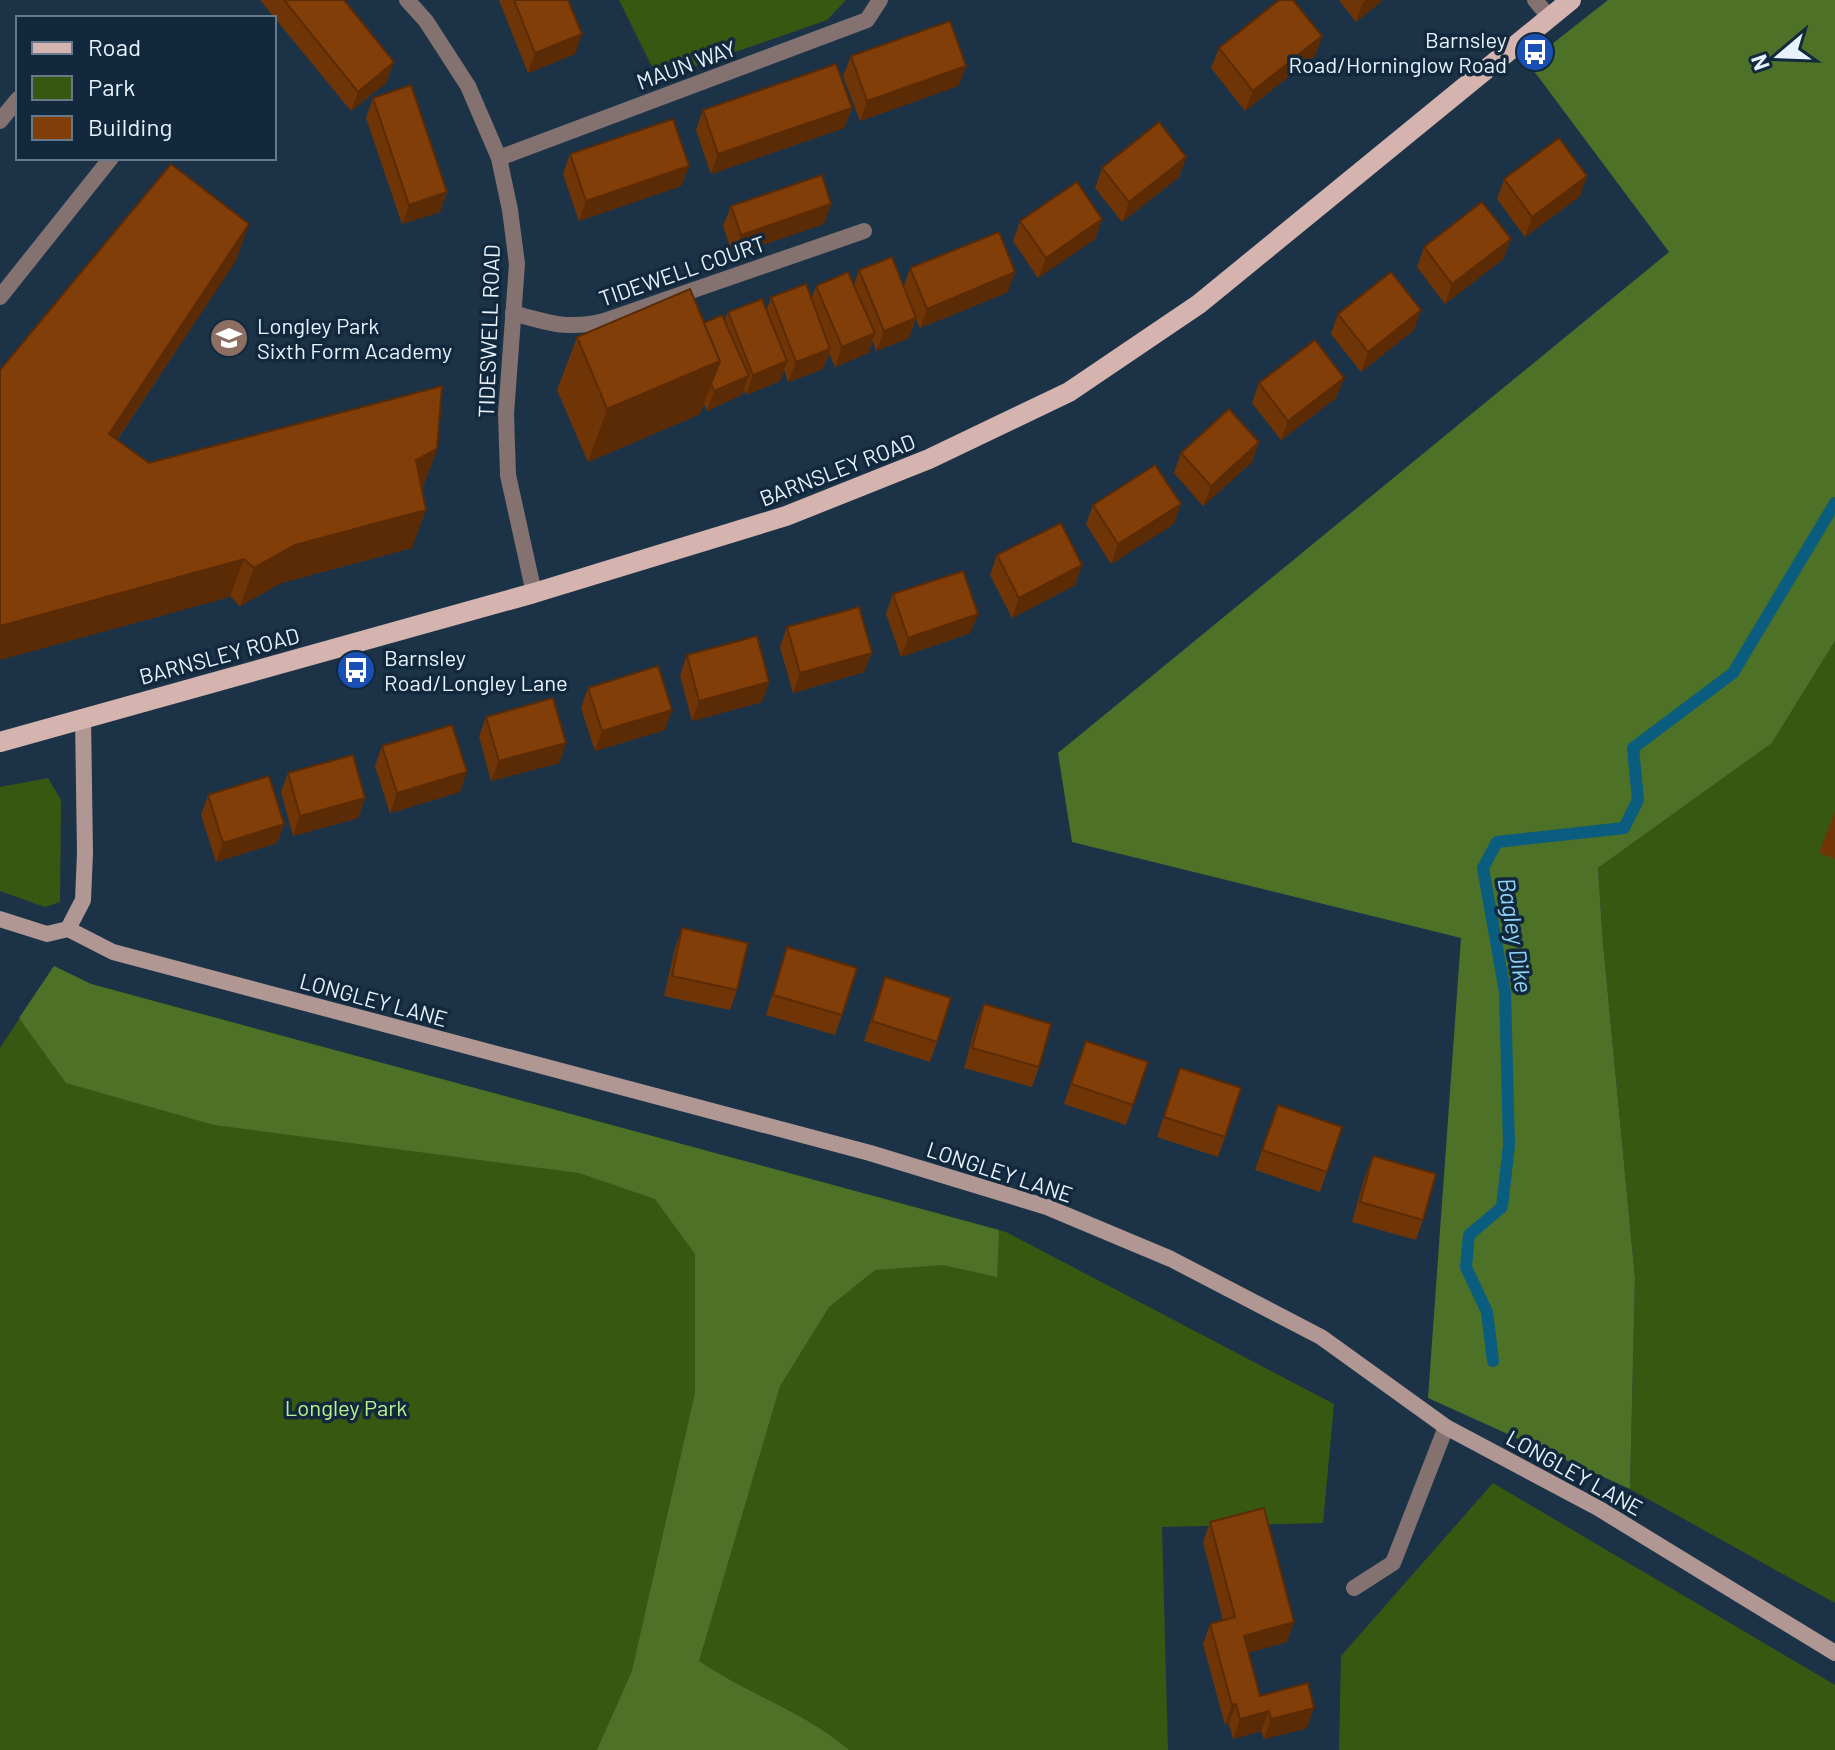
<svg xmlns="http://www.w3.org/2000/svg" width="1835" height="1750" font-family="Barlow,sans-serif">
	<rect width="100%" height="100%" fill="#1c3347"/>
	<!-- green -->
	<g fill="#375811">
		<polygon points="619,0 846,0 827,20 658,79"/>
		<polygon points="1835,641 1835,1603 1630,1489 1635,1278 1603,943 1598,868 1772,743"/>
		<polygon points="48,778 61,800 60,902 45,907 0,891 0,787"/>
		<polygon points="54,966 91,984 1006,1232 1334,1404 1323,1523 1162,1527 1168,1750 0,1750 0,1048"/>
		<polygon points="1493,1483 1835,1685 1835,1750 1339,1750 1341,1656"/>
	</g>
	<!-- forest -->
	<g fill="#4c7127">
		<polygon points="1608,0 1835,0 1835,641 1772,743 1598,868 1603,943 1635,1278 1630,1489 1428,1398 1461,938 1072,842 1058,753 1669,252 1528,63"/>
		<path d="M54 966 91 984 999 1230 997 1277 943 1265 875 1270 829 1307 780 1386 699 1661C747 1694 805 1712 849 1750H597L632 1671 695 1393V1254L655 1199 579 1173 214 1125 66 1083 19 1018Z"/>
	</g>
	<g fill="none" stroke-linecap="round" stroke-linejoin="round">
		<!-- stream -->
		<polyline stroke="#0a5d7e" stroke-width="12" points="1493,1361 1487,1312 1466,1267 1469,1235 1502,1207 1509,1145 1505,992 1483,868 1497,842 1624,828 1638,800 1633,748 1733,673 1835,503"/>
		<!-- lane -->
		<g stroke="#837270" stroke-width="16">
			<polyline points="0,121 18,99"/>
			<polyline points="0,297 111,158"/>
			<path d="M513 313C548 323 568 330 604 321L864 231"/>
			<polyline points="1354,1588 1393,1563 1446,1427"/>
		</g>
		<!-- street -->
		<g stroke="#837270" stroke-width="16">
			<polyline points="407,0 426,21 468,86 499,158 510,210 517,264 506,414 508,475 534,593"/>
			<polyline points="1535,0 1550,18"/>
			<polyline points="499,158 867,20 880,0"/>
		</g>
		<!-- secondary -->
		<g stroke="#b19794" stroke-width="16">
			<polyline points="0,919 47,934 68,929 113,952 870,1153 1047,1207 1171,1259 1321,1337 1446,1427 1598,1508 1835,1653"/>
			<polyline points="68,929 83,900 85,853 83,718"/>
		</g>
		<!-- primary -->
		<polyline stroke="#d5b3af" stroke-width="20" points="0,742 534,593 786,516 929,459 1069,392 1199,304 1571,0"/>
	</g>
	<!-- wall -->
	<g fill="#703507">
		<polygon points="260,0 344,0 387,82 351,111"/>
		<polygon points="499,0 568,0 575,54 528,73"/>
		<polygon points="1339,0 1383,0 1356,22"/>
		<polygon points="1322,36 1315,56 1245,111 1211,68 1219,48"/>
		<polygon points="851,56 966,66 958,86 860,121 843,76"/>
		<polygon points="373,98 447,192 440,212 402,224 366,118"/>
		<polygon points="852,108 844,128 711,174 696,130 703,110"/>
		<polygon points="570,154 689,166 681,186 579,221 563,174"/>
		<polygon points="1186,157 1179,177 1122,222 1095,188 1102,168"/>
		<polygon points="1504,179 1580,196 1525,237 1497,199"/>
		<polygon points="731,206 824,224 733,255 723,226"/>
		<polygon points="1102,219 1095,239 1038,278 1013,241 1020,221"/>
		<polygon points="249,224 235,262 117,440 149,463 437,449 423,487 422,488 412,548 281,583 240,606 0,370"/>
		<polygon points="1511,239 1503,259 1445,304 1417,267 1424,247"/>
		<polygon points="910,268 1008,292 920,328 916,319 909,338 876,351 873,341 868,353 835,367 829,353 823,369 788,382 784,370 780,381 746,395 744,390 741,395 707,411 704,404 700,414 588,462 557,390 577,337 724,321 728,312 767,309 771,297 811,299 816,286 854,285 859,270 904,286"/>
		<polygon points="1338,314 1414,330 1361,372 1331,334"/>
		<polygon points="1344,378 1336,398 1281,440 1252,403 1259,383"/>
		<polygon points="1259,442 1252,462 1203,506 1174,473 1181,453"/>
		<polygon points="1093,505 1174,524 1111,564 1086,524"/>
		<polygon points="997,555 1082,565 1075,585 1012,618 990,575"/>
		<polygon points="893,594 978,614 970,633 901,657 886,614"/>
		<polygon points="787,627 864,672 793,693 780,647"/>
		<polygon points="687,655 769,682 762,702 692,721 680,675"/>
		<polygon points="588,688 665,730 595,751 581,708"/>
		<polygon points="486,717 566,743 559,763 491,781 479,736"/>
		<polygon points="382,746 460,792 390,813 375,766"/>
		<polygon points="288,773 365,798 358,818 293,836 281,792"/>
		<polygon points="208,795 284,824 277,843 216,862 201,815"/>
		<polygon points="1835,811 1835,859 1819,853"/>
		<polygon points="682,928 737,990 730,1010 664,996 675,948"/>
		<polygon points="787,947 842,1015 835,1035 766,1015"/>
		<polygon points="885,977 937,1042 930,1062 864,1041"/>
		<polygon points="984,1004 1039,1067 1032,1087 964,1068 976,1024"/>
		<polygon points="1086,1041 1148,1062 1126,1125 1064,1104"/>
		<polygon points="1173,1088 1225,1137 1218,1157 1157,1137"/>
		<polygon points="1278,1105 1342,1127 1320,1192 1255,1170"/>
		<polygon points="1373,1156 1423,1220 1416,1240 1352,1222 1365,1176"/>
		<polygon points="1210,1522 1287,1642 1248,1652 1260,1696 1307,1728 1264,1739 1261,1731 1233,1739 1229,1724 1225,1725 1203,1644 1210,1624 1223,1621 1203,1542"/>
	</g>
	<!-- shaded-wall -->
	<g fill="#5b2b06">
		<polygon points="1366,0 1383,0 1356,22 1363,2"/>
		<polygon points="582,34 575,54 528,73 535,53"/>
		<polygon points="1322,36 1315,56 1245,111 1253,91"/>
		<polygon points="394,62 387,82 351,111 358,92"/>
		<polygon points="966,66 958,86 860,121 867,101"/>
		<polygon points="852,108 844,128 711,174 718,154"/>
		<polygon points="1186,157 1179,177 1122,222 1129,202"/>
		<polygon points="689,166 681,186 579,221 586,201"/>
		<polygon points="1587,176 1580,196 1525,237 1532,217"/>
		<polygon points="447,192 440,212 402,224 409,205"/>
		<polygon points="831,204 824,224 733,255 741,235"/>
		<polygon points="1102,219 1095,239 1038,278 1046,258"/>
		<polygon points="249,224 235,262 95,472 109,434"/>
		<polygon points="1511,239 1503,259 1445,304 1452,284"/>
		<polygon points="1015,272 1008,292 920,328 927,309"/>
		<polygon points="1421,310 1414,330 1361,372 1368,352"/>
		<polygon points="916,318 909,338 876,351 884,331"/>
		<polygon points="875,333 868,353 835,367 842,347"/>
		<polygon points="830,349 823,369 788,382 796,362"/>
		<polygon points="720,361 700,414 588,462 607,409"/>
		<polygon points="787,361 780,381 746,395 753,375"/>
		<polygon points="749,376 741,395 707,411 714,391"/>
		<polygon points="1344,378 1336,398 1281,440 1288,421"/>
		<polygon points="1259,442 1252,462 1203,506 1211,486"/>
		<polygon points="437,449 423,487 403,498 416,460"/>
		<polygon points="1181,504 1174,524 1111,564 1118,544"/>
		<polygon points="426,510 412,548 281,583 240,606 254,568 295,545"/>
		<polygon points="244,559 230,597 0,660 0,626"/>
		<polygon points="1082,565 1075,585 1012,618 1019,598"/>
		<polygon points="978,614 970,633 901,657 908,638"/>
		<polygon points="872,653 864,672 793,693 800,673"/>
		<polygon points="769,682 762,702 692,721 699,701"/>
		<polygon points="672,710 665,730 595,751 602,731"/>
		<polygon points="566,743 559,763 491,781 499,761"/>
		<polygon points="467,772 460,792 390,813 397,793"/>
		<polygon points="365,798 358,818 293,836 300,816"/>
		<polygon points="284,824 277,843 216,862 223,843"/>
		<polygon points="1294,1622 1287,1642 1237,1656 1244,1636"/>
		<polygon points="1236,1704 1229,1724 1225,1725 1232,1705"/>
		<polygon points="1314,1708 1307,1728 1264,1739 1271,1719"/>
		<polygon points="1269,1711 1261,1731 1233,1739 1240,1719"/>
	</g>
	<!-- building -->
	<g fill="#823e08" stroke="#5b2b06" stroke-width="2">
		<polygon points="284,0 344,0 394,62 358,92"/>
		<polygon points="514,0 568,0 582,34 535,53"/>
		<polygon points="1279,0 1293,0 1322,36 1253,91 1219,48"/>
		<polygon points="950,21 966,66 867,101 851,56"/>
		<polygon points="836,64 852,108 718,154 703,110"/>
		<polygon points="411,85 447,192 409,205 373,98"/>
		<polygon points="673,119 689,166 586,201 570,154"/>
		<polygon points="1159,122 1186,157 1129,202 1102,168"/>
		<polygon points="1559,138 1587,176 1532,217 1504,179"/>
		<polygon points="171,164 249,224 109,434 149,463 442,386 437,449 416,460 426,510 295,545 254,568 244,559 0,626 0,370"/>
		<polygon points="822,175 831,204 741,235 731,206"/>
		<polygon points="1077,182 1102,219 1046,258 1020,221"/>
		<polygon points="1482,202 1511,239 1452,284 1424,247"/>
		<polygon points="999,232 1015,272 927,309 910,268"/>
		<polygon points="892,257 916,318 884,331 859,270"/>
		<polygon points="848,272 875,333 842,347 816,286"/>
		<polygon points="1391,272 1421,310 1368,352 1338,314"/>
		<polygon points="806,284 830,349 796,362 771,297"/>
		<polygon points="690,289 720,361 607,409 577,337"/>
		<polygon points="762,299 787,361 753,375 728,312"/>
		<polygon points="722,315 749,376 714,391 711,384 720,361 704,323"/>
		<polygon points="1315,340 1344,378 1288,421 1259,383"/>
		<polygon points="1229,409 1259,442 1211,486 1181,453"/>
		<polygon points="1155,465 1181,504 1118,544 1093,505"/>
		<polygon points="1061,523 1082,565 1019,598 997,555"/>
		<polygon points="963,571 978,614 908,638 893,594"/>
		<polygon points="859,607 872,653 800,673 787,627"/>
		<polygon points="757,636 769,682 699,701 687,655"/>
		<polygon points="658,666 672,710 602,731 588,688"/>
		<polygon points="553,698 566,743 499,761 486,717"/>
		<polygon points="452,725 467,772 397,793 382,746"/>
		<polygon points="353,755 365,798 300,816 288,773"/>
		<polygon points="269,776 284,824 223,843 208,795"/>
		<polygon points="682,928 748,943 737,990 672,976"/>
		<polygon points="787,947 857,968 842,1015 773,995"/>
		<polygon points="885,977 951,998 937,1042 872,1021"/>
		<polygon points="984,1004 1051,1024 1039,1067 972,1048"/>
		<polygon points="1086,1041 1148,1062 1133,1105 1071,1084"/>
		<polygon points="1180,1068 1241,1088 1225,1137 1164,1117"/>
		<polygon points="1278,1105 1342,1127 1327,1172 1262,1150"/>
		<polygon points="1373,1156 1436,1174 1423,1220 1360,1202"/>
		<polygon points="1264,1508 1294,1622 1244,1636 1260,1696 1308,1683 1314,1708 1271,1719 1269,1711 1240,1719 1236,1704 1232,1705 1210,1624 1235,1617 1210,1522"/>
	</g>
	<!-- icons -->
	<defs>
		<symbol id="bus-disc" viewBox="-11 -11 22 22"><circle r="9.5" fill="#1a4fb4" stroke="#12293d"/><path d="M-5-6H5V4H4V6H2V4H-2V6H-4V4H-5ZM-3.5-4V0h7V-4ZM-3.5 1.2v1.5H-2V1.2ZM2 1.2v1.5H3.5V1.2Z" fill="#fff"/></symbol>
		<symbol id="university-disc" viewBox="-11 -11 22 22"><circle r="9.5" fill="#8d6e63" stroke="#12293d"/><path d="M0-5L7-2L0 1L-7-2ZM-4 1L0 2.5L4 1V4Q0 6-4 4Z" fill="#fff"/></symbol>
	</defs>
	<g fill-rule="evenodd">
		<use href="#bus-disc" x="1513" y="30" width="44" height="44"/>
		<use href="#university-disc" x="207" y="316" width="44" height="44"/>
		<use href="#bus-disc" x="334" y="648" width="44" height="44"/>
	</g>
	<g text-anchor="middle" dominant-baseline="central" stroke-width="7" stroke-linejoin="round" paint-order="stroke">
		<!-- poi labels -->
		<g font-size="22" fill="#e7f2fd" stroke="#12293d" text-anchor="start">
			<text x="1507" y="39" text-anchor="end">Barnsley<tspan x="1507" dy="25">Road/Horninglow Road</tspan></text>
			<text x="257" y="325">Longley Park<tspan x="257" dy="25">Sixth Form Academy</tspan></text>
			<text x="384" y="657">Barnsley<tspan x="384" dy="25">Road/Longley Lane</tspan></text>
		</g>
		<!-- street labels -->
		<g font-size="22" fill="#e7f2fd" stroke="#12293d">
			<text transform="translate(686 64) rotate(-20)">MAUN WAY</text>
			<text transform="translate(682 270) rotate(-19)">TIDEWELL COURT</text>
			<text transform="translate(488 331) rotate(-88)">TIDESWELL ROAD</text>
			<text transform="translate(837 469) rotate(-21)">BARNSLEY ROAD</text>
			<text transform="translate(219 655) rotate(-15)">BARNSLEY ROAD</text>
			<text transform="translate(374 999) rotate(15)">LONGLEY LANE</text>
			<text transform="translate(1000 1171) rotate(18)">LONGLEY LANE</text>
			<text transform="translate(1575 1472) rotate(29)">LONGLEY LANE</text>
		</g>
		<!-- park labels -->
		<g font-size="22" fill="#bcf28d" stroke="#12293d">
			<text x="346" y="1407">Longley Park</text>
		</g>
		<!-- water labels -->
		<g font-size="24" font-style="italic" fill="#8fd3f7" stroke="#12293d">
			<text transform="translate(1516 935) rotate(81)">Bagley Dike</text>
		</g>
	</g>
	<!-- legend -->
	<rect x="16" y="16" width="260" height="144" fill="#12293d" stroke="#67798a" stroke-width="2"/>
	<rect x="32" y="42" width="40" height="12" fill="#d5b3af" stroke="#67798a" stroke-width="2"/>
	<text x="88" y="56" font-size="24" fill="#e7f2fd">Road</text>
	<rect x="32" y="76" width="40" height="24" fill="#375811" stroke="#67798a" stroke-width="2"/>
	<text x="88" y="96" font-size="24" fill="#e7f2fd">Park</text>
	<rect x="32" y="116" width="40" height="24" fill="#823e08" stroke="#67798a" stroke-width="2"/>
	<text x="88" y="136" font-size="24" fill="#e7f2fd">Building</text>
	<!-- north arrow -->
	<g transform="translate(1779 56) rotate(251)" stroke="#12293d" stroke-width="6" paint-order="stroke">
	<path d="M0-6L14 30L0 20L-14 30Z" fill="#e7f2fd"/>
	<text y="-12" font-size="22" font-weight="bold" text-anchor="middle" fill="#e7f2fd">N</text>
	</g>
</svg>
